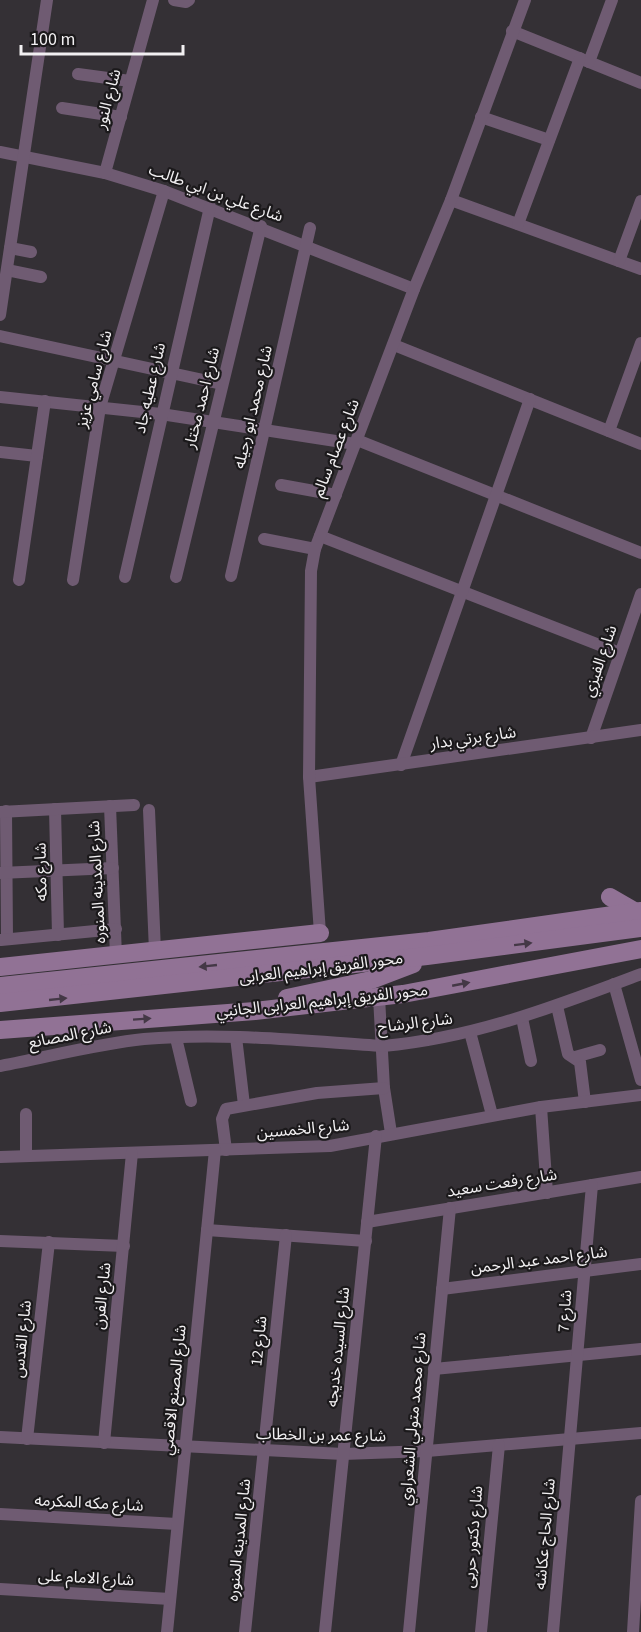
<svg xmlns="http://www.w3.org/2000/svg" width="641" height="1632" font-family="'Source Sans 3','Noto Sans Arabic',sans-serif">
	<rect width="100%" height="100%" fill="#343035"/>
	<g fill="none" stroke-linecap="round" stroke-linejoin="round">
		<!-- street -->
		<g stroke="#6f5b72" stroke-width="12">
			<polyline points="174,0 186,2 189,0"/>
			<polyline points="512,31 641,83"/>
			<polyline points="589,62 612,0"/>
			<polyline points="78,74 130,81"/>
			<polyline points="62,108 121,117"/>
			<polyline points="481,117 549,140"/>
			<polyline points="0,152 105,173 164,191 414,289"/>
			<polyline points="105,173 153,0"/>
			<polyline points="451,200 641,269"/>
			<polyline points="518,224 580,58"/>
			<polyline points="10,248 31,252"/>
			<polyline points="619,261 641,201"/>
			<polyline points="7,270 41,277"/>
			<polyline points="0,315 47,0"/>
			<polyline points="0,336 222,384"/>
			<polyline points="394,345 641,444"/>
			<polyline points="0,397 161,414 355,444"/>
			<polyline points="609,431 641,343"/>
			<polyline points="357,440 641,553"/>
			<polyline points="0,452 37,456"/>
			<polyline points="281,485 336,495"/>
			<polyline points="320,536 620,653"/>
			<polyline points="264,539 315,549"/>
			<polyline points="231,576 310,228"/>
			<polyline points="125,577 210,207"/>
			<polyline points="176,577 261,226"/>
			<polyline points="19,580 45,401"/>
			<polyline points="73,580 100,407 164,191"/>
			<polyline points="591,738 641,594"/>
			<polyline points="401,765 530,399"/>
			<polyline points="309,777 641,730"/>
			<polyline points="110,806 116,956"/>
			<polyline points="55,809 58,935"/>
			<polyline points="149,810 155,951"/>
			<polyline points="6,811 7,939"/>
			<polyline points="0,812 134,805"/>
			<polyline points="0,873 113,868"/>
			<polyline points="320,933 309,777 311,571 315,549 414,289 451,200 525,0"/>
			<polyline points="1,940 116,929"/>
			<polyline points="614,984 641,1080"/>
			<polyline points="379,997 384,1088 391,1133"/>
			<polyline points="557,1006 568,1054 580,1062 585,1102"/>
			<polyline points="522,1018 531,1061"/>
			<polyline points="470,1032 492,1115"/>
			<polyline points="236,1037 244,1105"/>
			<polyline points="176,1038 191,1101"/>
			<polyline points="575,1057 600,1050"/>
			<path d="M0 1066C48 1057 96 1044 144 1039 223 1032 304 1041 383 1046 474 1038 556 1006 641 974"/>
			<polyline points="541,1107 547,1193"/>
			<polyline points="26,1114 26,1156"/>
			<polyline points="226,1150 222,1119 226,1109 317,1093 384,1088"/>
			<polyline points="0,1157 330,1146 541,1107 641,1095"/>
			<polyline points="367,1222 641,1177"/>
			<polyline points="207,1230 366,1241"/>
			<polyline points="0,1241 124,1246"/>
			<polyline points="442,1289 641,1264"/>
			<polyline points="434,1369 641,1349"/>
			<polyline points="0,1437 343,1454 427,1451 641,1433"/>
			<polyline points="27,1439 49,1242"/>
			<polyline points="104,1443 132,1153"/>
			<polyline points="0,1514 177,1524"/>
			<polyline points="0,1589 170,1599"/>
			<polyline points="167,1632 215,1150"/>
			<polyline points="245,1632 286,1235"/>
			<polyline points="325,1632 376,1136"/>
			<polyline points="409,1632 450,1208"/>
			<polyline points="481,1632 499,1445"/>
			<polyline points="553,1632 592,1185"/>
			<polyline points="633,1632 641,1501"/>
		</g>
		<!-- secondary -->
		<g stroke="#917295" stroke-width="18">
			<polyline points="610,897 636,912"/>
			<polyline points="0,967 320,933"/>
			<polyline points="0,986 429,941 641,911"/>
			<polyline points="287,998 371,980 413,964"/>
			<polyline points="0,1003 427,956 641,928"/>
			<polyline points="0,1030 255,1011 403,994 641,949"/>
		</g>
	</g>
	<!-- one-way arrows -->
	<defs><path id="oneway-solid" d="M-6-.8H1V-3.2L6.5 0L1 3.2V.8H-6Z" transform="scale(1.5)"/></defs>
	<g fill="#443846">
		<use href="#oneway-solid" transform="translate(523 944) rotate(-7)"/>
		<use href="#oneway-solid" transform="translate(208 966) rotate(174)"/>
		<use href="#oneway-solid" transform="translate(461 984) rotate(-11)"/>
		<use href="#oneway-solid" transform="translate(58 999) rotate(-6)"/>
		<use href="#oneway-solid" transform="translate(142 1019) rotate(-4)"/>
	</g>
	<g text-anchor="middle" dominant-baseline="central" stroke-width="4.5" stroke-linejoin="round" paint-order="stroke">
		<!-- street labels -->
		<g font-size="16" fill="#f2f0f2" stroke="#1b191b">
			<text transform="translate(108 99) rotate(-75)">شارع النور</text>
			<text transform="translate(216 193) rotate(20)">شارع علي بن ابي طالب</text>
			<text transform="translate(94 379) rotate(-75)">شارع سامي عزيز</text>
			<text transform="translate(150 388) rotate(-77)">شارع عطيه جاد</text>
			<text transform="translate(202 398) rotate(-76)">شارع احمد مختار</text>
			<text transform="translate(253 407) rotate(-77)">شارع محمد ابو رجيله</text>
			<text transform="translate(336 448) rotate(-69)">شارع عصام سالم</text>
			<text transform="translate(600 661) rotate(-71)">شارع الفيزي</text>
			<text transform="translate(473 738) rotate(-8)">شارع برتي بدار</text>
			<text transform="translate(41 872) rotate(-91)">شارع مكه</text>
			<text transform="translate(97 882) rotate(-93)">شارع المدينه المنوره</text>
			<text transform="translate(321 968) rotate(-7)">محور الفريق إبراهيم العرابى</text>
			<text transform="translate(322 1001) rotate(-6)">محور الفريق إبراهيم العرابى الجانبي</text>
			<text transform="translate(415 1023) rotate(-7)">شارع الرشاح</text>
			<text transform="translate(70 1035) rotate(-11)">شارع المصانع</text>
			<text transform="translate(303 1129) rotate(-5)">شارع الخمسين</text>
			<text transform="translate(502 1183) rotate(-9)">شارع رفعت سعيد</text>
			<text transform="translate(539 1260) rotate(-7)">شارع احمد عبد الرحمن</text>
			<text transform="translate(102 1296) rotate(-84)">شارع الفرن</text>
			<text transform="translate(565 1311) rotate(-86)">شارع 7</text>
			<text transform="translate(22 1339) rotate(-84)">شارع القدس</text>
			<text transform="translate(259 1341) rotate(-84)">شارع 12</text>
			<text transform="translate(338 1347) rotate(-84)">شارع السيده خديجه</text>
			<text transform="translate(174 1390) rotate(-84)">شارع المصنع الاقصي</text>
			<text transform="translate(413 1419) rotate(-85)">شارع محمد متولي الشعراوي</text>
			<text transform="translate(321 1435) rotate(1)">شارع عمر بن الخطاب</text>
			<text transform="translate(89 1503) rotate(3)">شارع مكه المكرمه</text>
			<text transform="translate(545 1534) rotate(-85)">شارع الحاج عكاشه</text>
			<text transform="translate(473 1537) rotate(-85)">شارع دكتور حربى</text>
			<text transform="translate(239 1540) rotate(-84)">شارع المدينه المنوره</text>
			<text transform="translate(86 1578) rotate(3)">شارع الامام على</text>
		</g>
	</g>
	<!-- scale -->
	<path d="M21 45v9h162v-9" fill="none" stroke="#f2f0f2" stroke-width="3"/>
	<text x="30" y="45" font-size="18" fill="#f2f0f2" stroke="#1b191b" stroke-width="4.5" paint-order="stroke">100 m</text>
</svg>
